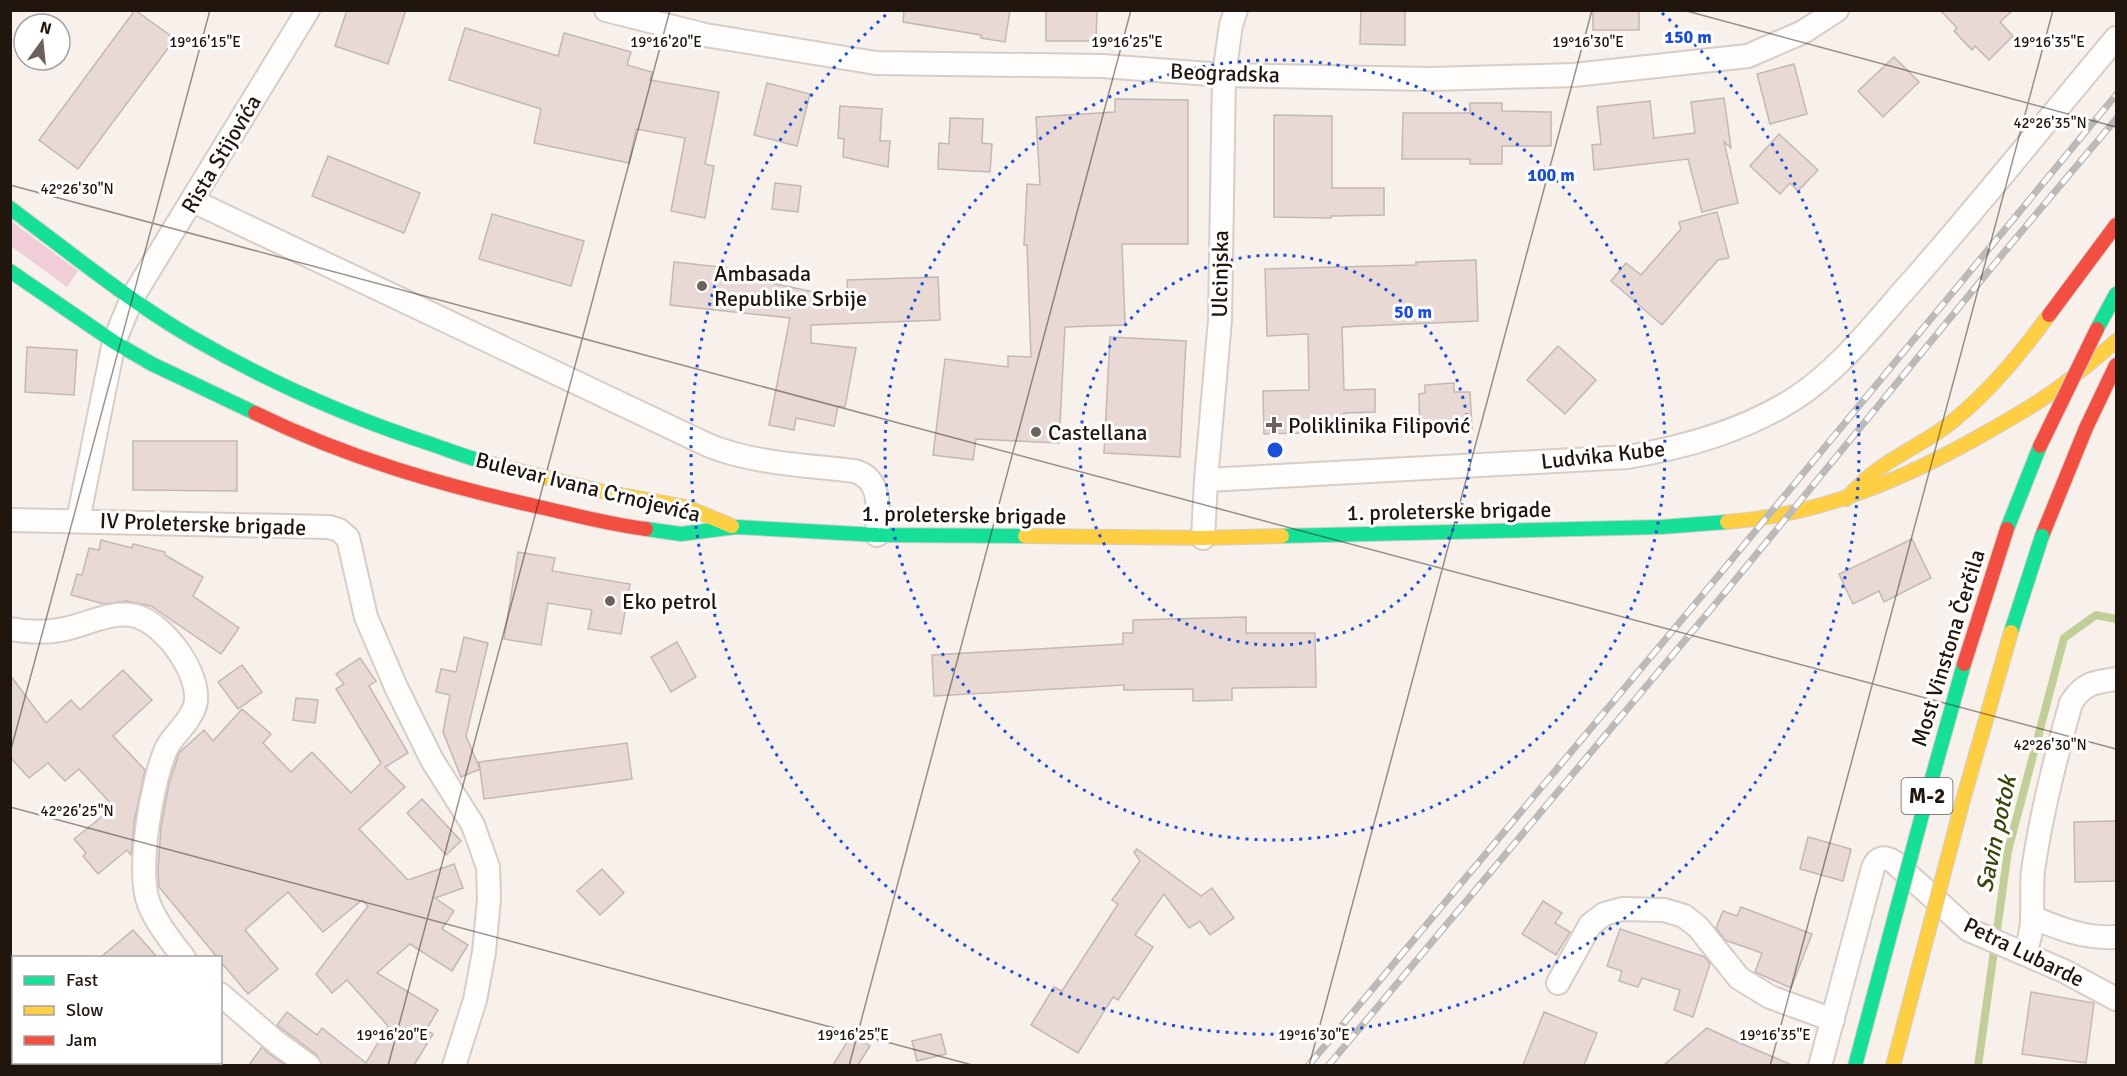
<svg xmlns="http://www.w3.org/2000/svg" width="2127" height="1076" font-family="Signika,sans-serif">
	<rect width="100%" height="100%" fill="#f7f0eb"/>
	<!-- green -->
	<polygon fill="#f0ced7" points="11,221 78,271 67,287 11,246"/>
	<g fill="none" stroke-linecap="round" stroke-linejoin="round">
		<!-- stream -->
		<polyline stroke="#c2ce98" stroke-width="8" points="1978,1066 2008,851 2064,638 2096,615 2116,619"/>
	</g>
	<!-- building -->
	<g fill="#e9d9d5" stroke="#c2b8b5" stroke-width="1.5">
		<polygon points="135,10 175,39 78,169 39,140"/>
		<polygon points="347,10 406,10 388,64 335,46"/>
		<polygon points="904,10 1010,10 1005,42 981,38 981,35 903,22"/>
		<polygon points="1046,10 1097,10 1096,41 1046,41"/>
		<polygon points="1361,10 1405,10 1405,45 1360,44"/>
		<rect x="1593" y="10" width="46" height="20"/>
		<polygon points="1940,10 2013,10 2000,22 2013,36 1989,60 1975,46 1972,50 1954,31 1957,28"/>
		<polygon points="465,28 558,56 564,33 631,52 627,65 652,72 650,80 719,92 705,164 714,166 705,218 671,211 685,138 636,129 629,163 534,143 541,109 449,80"/>
		<polygon points="1894,57 1919,82 1883,117 1858,91"/>
		<polygon points="1794,64 1807,114 1770,124 1757,74"/>
		<polygon points="767,83 810,94 797,146 754,135"/>
		<polygon points="1724,98 1731,148 1724,142 1738,203 1702,212 1688,159 1594,170 1592,145 1601,144 1597,107 1650,101 1654,138 1695,133 1691,102"/>
		<polygon points="1115,99 1188,100 1188,244 1122,244 1125,325 1065,327 1059,443 976,439 973,460 933,455 945,359 1008,367 1008,356 1031,357 1027,245 1024,245 1027,184 1040,185 1036,117 1115,112"/>
		<polygon points="1470,103 1502,103 1502,111 1551,112 1551,146 1502,146 1502,164 1470,164 1470,159 1402,159 1403,113 1470,113"/>
		<polygon points="840,106 882,109 880,141 890,141 888,167 843,157 844,139 838,138"/>
		<polygon points="1274,115 1332,116 1332,188 1384,188 1384,215 1331,216 1331,218 1274,217"/>
		<polygon points="950,118 983,119 982,143 992,144 990,172 938,169 939,143 949,144"/>
		<polygon points="1779,134 1818,170 1798,191 1790,183 1780,194 1750,166"/>
		<polygon points="328,156 420,193 404,233 312,196"/>
		<polygon points="775,183 801,186 798,212 772,209"/>
		<polygon points="1717,212 1729,258 1718,260 1662,325 1611,281 1626,263 1641,275 1681,229 1679,222"/>
		<polygon points="492,214 584,241 571,286 479,259"/>
		<polygon points="1476,260 1478,321 1342,327 1344,390 1375,389 1375,412 1344,413 1344,432 1264,434 1263,391 1309,390 1308,334 1267,336 1265,269 1416,265 1416,262"/>
		<polygon points="674,262 767,272 766,282 848,299 847,280 938,277 940,320 811,325 811,343 856,348 845,407 838,406 834,426 796,418 794,430 769,425 790,318 670,305"/>
		<polygon points="1110,337 1186,341 1180,457 1104,453"/>
		<polygon points="1558,346 1596,380 1565,414 1527,380"/>
		<polygon points="27,347 77,350 74,395 25,392"/>
		<polygon points="1454,383 1454,392 1470,392 1472,429 1420,431 1419,394 1425,393 1425,385"/>
		<polygon points="133,441 237,441 237,491 133,490"/>
		<polygon points="1912,539 1931,578 1884,602 1879,591 1853,604 1839,574"/>
		<polygon points="101,540 132,548 133,544 165,552 165,555 203,577 193,596 239,628 221,654 151,606 127,601 104,604 71,595 77,574 82,575 89,548 99,550"/>
		<polygon points="518,552 555,558 552,571 630,584 621,634 588,629 592,610 548,603 541,645 504,639"/>
		<polygon points="1246,617 1246,633 1315,633 1316,687 1232,688 1232,700 1193,701 1193,689 1124,690 1124,685 934,696 932,655 1123,644 1123,633 1133,633 1133,620"/>
		<polygon points="464,637 488,643 466,736 480,769 461,777 443,732 450,695 436,692 441,669 456,672"/>
		<polygon points="677,642 696,677 671,692 651,657"/>
		<polygon points="360,658 376,681 369,686 408,753 385,767 405,787 359,829 408,880 454,864 463,888 435,898 454,911 442,929 468,945 452,971 410,944 377,973 438,1010 426,1030 433,1034 414,1065 322,1065 317,1055 277,1025 287,1012 317,1035 322,1028 366,1063 388,1026 347,980 332,993 316,974 368,906 362,900 323,932 288,892 245,930 278,969 248,994 220,961 220,957 217,957 159,887 158,870 161,827 169,784 179,753 204,730 213,741 242,709 271,734 263,743 291,772 312,752 351,793 381,763 336,689 344,684 336,674"/>
		<polygon points="242,665 262,692 238,709 218,682"/>
		<polygon points="123,670 152,700 113,736 145,770 134,823 131,855 127,850 98,874 83,856 86,853 74,839 114,807 79,769 65,781 48,763 29,778 10,757 10,675 46,723 71,700 80,710"/>
		<polygon points="296,698 318,700 315,723 293,720"/>
		<polygon points="627,743 632,779 484,799 479,762"/>
		<polygon points="422,799 461,841 446,855 407,813"/>
		<polygon points="2116,821 2116,881 2075,882 2074,822"/>
		<polygon points="1808,837 1851,849 1843,881 1800,869"/>
		<polygon points="1137,849 1201,896 1212,888 1234,918 1210,935 1200,921 1189,928 1164,894 1135,935 1153,947 1118,1000 1113,997 1078,1053 1031,1025 1054,987 1062,991 1118,904 1112,900 1140,861 1134,852"/>
		<polygon points="602,869 624,893 600,915 577,891"/>
		<polygon points="1543,901 1562,913 1555,923 1570,932 1556,955 1522,934"/>
		<polygon points="1741,907 1812,934 1791,988 1755,972 1762,953 1725,940 1716,928 1723,911 1737,916"/>
		<polygon points="1620,929 1705,957 1710,964 1693,1017 1674,1010 1680,990 1642,978 1638,987 1619,981 1622,971 1607,966"/>
		<polygon points="133,930 157,957 101,957"/>
		<polygon points="2031,992 2094,1003 2086,1063 2022,1054"/>
		<polygon points="1544,1012 1597,1033 1584,1065 1523,1065"/>
		<polygon points="1707,1028 1733,1040 1792,1065 1664,1065"/>
		<polygon points="852,1034 870,1046 858,1065 833,1065"/>
		<polygon points="941,1034 946,1054 917,1061 912,1041"/>
		<polygon points="262,1047 268,1053 285,1065 249,1065"/>
	</g>
	<g fill="none" stroke-linecap="round" stroke-linejoin="round">
		<defs>
			<g id="street">
				<polyline points="606,10 705,35 876,63 1102,66 1224,75 1431,79 1574,75 1748,56 1803,32 1837,10"/>
				<path d="M193 201 710 446C756 464 806 465 854 471 883 478 878 512 877 535"/>
				<path d="M1206 480 1628 457C1686 447 1743 431 1794 399 1842 368 1877 320 1915 278 1984 199 2049 118 2116 38"/>
				<polyline points="10,520 329,527 339,530 348,538 366,617 396,687 432,760 473,825 488,867 489,899 484,952 475,1000 454,1066"/>
				<polyline points="78,520 114,342 132,298 308,10"/>
				<polyline points="1203,538 1206,480 1220,320 1224,75 1231,25 1236,10"/>
				<path d="M10 629C28 632 48 633 65 629 88 624 113 610 136 616 165 624 203 676 195 706 190 722 175 733 167 747 152 779 136 872 149 904 157 924 171 941 184 958"/>
				<path d="M2032 917C2060 929 2086 939 2116 937"/>
				<path d="M2024 953C2037 927 2030 899 2033 871 2041 814 2055 759 2071 703 2083 683 2095 682 2116 679"/>
				<polyline points="1558,983 1590,925 1604,914 1622,909 1664,910 1684,916 1698,927 1739,978 1770,997 1833,1020"/>
				<polyline points="220,994 276,1042 309,1066"/>
				<path d="M1820 1066 1873 868C1877 857 1884 856 1894 862L1969 930 2064 971 2116 999"/>
			</g>
			<g id="fast">
				<path d="M10 208C69 252 128 300 191 337 267 381 348 417 431 444 451 451 471 459 492 464"/>
				<polyline points="10,271 114,342 152,364 255,413"/>
				<polyline points="2097,329 2116,294"/>
				<polyline points="646,529 681,534 736,527 877,535 1025,536"/>
				<polyline points="2007,529 2040,446"/>
				<polyline points="1282,536 1661,527 1727,522"/>
			</g>
			<g id="slow">
				<polyline points="492,464 600,491 686,507 732,526"/>
				<path d="M1846 499C1856 488 1867 477 1880 468 1904 451 1931 439 1953 421 1991 390 2020 354 2049 315"/>
				<path d="M1727 522C1822 515 1907 478 1989 431 2017 415 2045 399 2070 379 2086 367 2101 354 2116 341"/>
				<polyline points="1025,536 1203,538 1282,536"/>
			</g>
			<g id="jam">
				<polyline points="2049,315 2116,225"/>
				<path d="M255 413C347 458 444 486 544 508 578 516 612 525 646 529"/>
				<polyline points="2042,536 2086,428 2116,365"/>
			</g>
		</defs>
		<!-- street casing -->
		<use href="#street" stroke="#d6cdc7" stroke-width="26"/>
		<!-- fast casing -->
		<use href="#fast" stroke="#d6cdc7" stroke-width="16"/>
		<!-- slow casing -->
		<use href="#slow" stroke="#d6cdc7" stroke-width="16"/>
		<!-- jam casing -->
		<use href="#jam" stroke="#d6cdc7" stroke-width="16"/>
		<!-- street -->
		<use href="#street" stroke="#fefdfc" stroke-width="22"/>
		<!-- fast -->
		<use href="#fast" stroke="#16e098" stroke-width="14"/>
		<!-- slow -->
		<use href="#slow" stroke="#ffcf43" stroke-width="14"/>
		<!-- jam -->
		<use href="#jam" stroke="#f24e42" stroke-width="14"/>
		<defs>
			<g id="rail">
				<polyline points="1308,1066 1695,604 2116,95"/>
				<polyline points="1328,1066 1727,590 2006,250 2116,119"/>
			</g>
		</defs>
		<!-- rail casing -->
		<use href="#rail" stroke="#bcbab9" stroke-width="7"/>
		<!-- rail -->
		<use href="#rail" stroke="#fff" stroke-width="4.5" stroke-dasharray="14" stroke-linecap="butt"/>
		<defs>
			<g id="fast-bridge">
				<polyline points="2011,632 2042,536"/>
				<polyline points="1855,1066 1927,796 1964,664"/>
			</g>
			<polyline id="slow-bridge" points="1893,1066 1963,800 2011,632"/>
			<g id="jam-bridge">
				<polyline points="2040,446 2097,329"/>
				<polyline points="1964,664 2007,529"/>
			</g>
		</defs>
		<!-- fast-bridge casing -->
		<use href="#fast-bridge" stroke="#d6cdc7" stroke-width="16" stroke-linecap="butt"/>
		<!-- slow-bridge casing -->
		<use href="#slow-bridge" stroke="#d6cdc7" stroke-width="16" stroke-linecap="butt"/>
		<!-- jam-bridge casing -->
		<use href="#jam-bridge" stroke="#d6cdc7" stroke-width="16" stroke-linecap="butt"/>
		<!-- fast-bridge -->
		<use href="#fast-bridge" stroke="#16e098" stroke-width="14"/>
		<!-- slow-bridge -->
		<use href="#slow-bridge" stroke="#ffcf43" stroke-width="14"/>
		<!-- jam-bridge -->
		<use href="#jam-bridge" stroke="#f24e42" stroke-width="14"/>
	</g>
	<!-- ticks -->
	<path fill="none" stroke="#21160e" stroke-width="1.5" stroke-opacity="0.45" d="M1683 10 2116 127M10 185 2116 749M10 753 210 10M10 807 976 1066M388 1066 670 10M849 1066 1131 10M1309 1066 1592 10M1770 1066 2053 10"/>
	<!-- distance rings -->
	<g fill="none" stroke="#1d4ed8" stroke-width="3" stroke-dasharray="3 6">
		<circle cx="1275" cy="450" r="195"/>
		<circle cx="1275" cy="450" r="390"/>
		<path d="M1662 13A584 584 0 1 1 888 13"/>
	</g>
	<!-- markers -->
	<g fill="#6c625b" stroke="#fff" stroke-width="2">
		<circle cx="702" cy="286" r="6"/>
		<path d="M1271 416h6v6h6v6h-6v6h-6v-6h-6v-6h6z"/>
		<circle cx="1036" cy="432" r="6"/>
		<circle cx="610" cy="601" r="6"/>
	</g>
	<g text-anchor="middle" dominant-baseline="central" stroke-width="6" stroke-linejoin="round" paint-order="stroke">
		<!-- shield labels -->
		<rect fill="#fff" stroke="#645c56" stroke-width="1.5" x="1901.5" y="778" width="51" height="36" rx="4.5"/>
		<g font-size="21" font-weight="bold" fill="#21160e">
			<text x="1927" y="796">M-2</text>
		</g>
		<!-- street labels -->
		<g font-size="22" fill="#21160e" stroke="#fff">
			<text transform="translate(1225 73) rotate(2)">Beogradska</text>
			<text transform="translate(221 154) rotate(-59)">Rista Stijovića</text>
			<text transform="translate(1220 274) rotate(-89)">Ulcinjska</text>
			<text transform="translate(1603 455) rotate(-6)">Ludvika Kube</text>
			<text transform="translate(588 487) rotate(14)">Bulevar Ivana Crnojevića</text>
			<text transform="translate(1449 511) rotate(-1)">1. proleterske brigade</text>
			<text transform="translate(964 515) rotate(1)">1. proleterske brigade</text>
			<text transform="translate(203 524) rotate(2)">IV Proleterske brigade</text>
			<text transform="translate(1948 648) rotate(-73)">Most Vinstona Čerčila</text>
			<text transform="translate(2024 952) rotate(26)">Petra Lubarde</text>
		</g>
		<!-- poi labels -->
		<g font-size="22" fill="#21160e" stroke="#fff" text-anchor="start">
			<text x="714" y="273">Ambasada<tspan x="714" dy="25">Republike Srbije</tspan></text>
			<text x="1288" y="425">Poliklinika Filipović</text>
			<text x="1048" y="432">Castellana</text>
			<text x="622" y="601">Eko petrol</text>
		</g>
		<!-- water labels -->
		<g font-size="24" font-style="italic" fill="#39450c" stroke="#fff">
			<text transform="translate(1996 834) rotate(-78)">Savin potok</text>
		</g>
	</g>
	<g font-size="15" text-anchor="middle" fill="#21160e" stroke="#fff" stroke-width="6" stroke-linejoin="round" paint-order="stroke">
		<text x="205" y="47">19°16'15"E</text>
		<text x="1588" y="47">19°16'30"E</text>
		<text x="2049" y="47">19°16'35"E</text>
		<text x="666" y="47">19°16'20"E</text>
		<text x="1127" y="47">19°16'25"E</text>
		<text x="2050" y="128">42°26'35"N</text>
		<text x="77" y="194">42°26'30"N</text>
		<text x="2050" y="750">42°26'30"N</text>
		<text x="77" y="816">42°26'25"N</text>
		<text x="392" y="1040">19°16'20"E</text>
		<text x="853" y="1040">19°16'25"E</text>
		<text x="1314" y="1040">19°16'30"E</text>
		<text x="1775" y="1040">19°16'35"E</text>
	</g>
	<circle cx="1275" cy="450" r="9" fill="#1d4ed8" stroke="#fff" stroke-width="3"/>
	<g font-size="18" text-anchor="middle" font-weight="bold" fill="#1d4ed8" stroke="#fff" stroke-width="6" stroke-linejoin="round" paint-order="stroke">
		<text x="1688" y="43">150 m</text>
		<text x="1551" y="181">100 m</text>
		<text x="1413" y="318">50 m</text>
	</g>
	<!-- border -->
	<rect width="2127" height="1076" fill="none" stroke="#21160e" stroke-width="24"/>
	<!-- legend -->
	<rect x="12" y="956" width="210" height="108" fill="#ffffff" stroke="#a6a29f" stroke-width="1.5"/>
	<rect x="24" y="976" width="30" height="9" fill="#16e098" stroke="#a6a29f" stroke-width="1.5"/>
	<text x="66" y="986" font-size="18" fill="#21160e">Fast</text>
	<rect x="24" y="1006" width="30" height="9" fill="#ffcf43" stroke="#a6a29f" stroke-width="1.5"/>
	<text x="66" y="1016" font-size="18" fill="#21160e">Slow</text>
	<rect x="24" y="1036" width="30" height="9" fill="#f24e42" stroke="#a6a29f" stroke-width="1.5"/>
	<text x="66" y="1046" font-size="18" fill="#21160e">Jam</text>
	<!-- north arrow -->
	<g transform="translate(42 42) rotate(15)"><circle r="28" fill="#ffffff" stroke="#a6a29f" stroke-width="1.5"/>
	<path d="M0-4.5L10 22L0 15L-10 22Z" fill="#6c625b"/>
	<text y="-9" font-size="16" font-weight="bold" text-anchor="middle" fill="#21160e">N</text>
	</g>
</svg>
